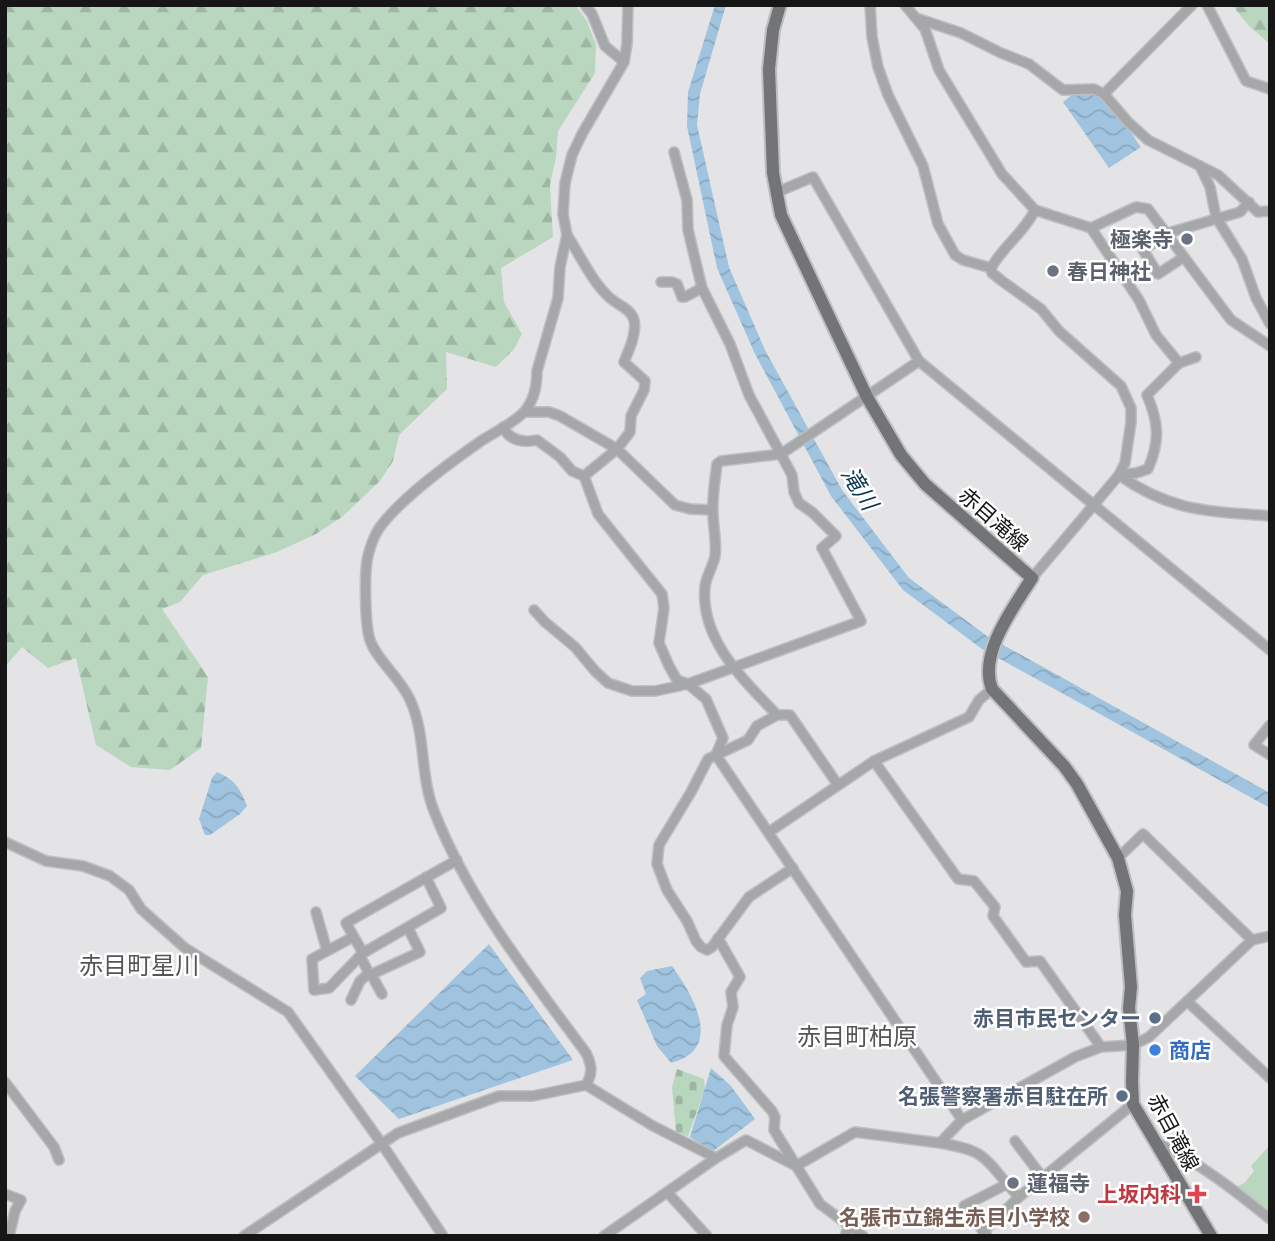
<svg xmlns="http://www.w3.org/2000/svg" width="1275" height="1241" font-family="Quicksand,'Noto Sans JP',sans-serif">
	<defs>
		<pattern id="forest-firs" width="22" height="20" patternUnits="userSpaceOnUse" patternTransform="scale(1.75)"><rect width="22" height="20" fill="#b9d6bf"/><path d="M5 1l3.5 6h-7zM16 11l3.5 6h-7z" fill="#9eb7a3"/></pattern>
		<pattern id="cemetery-stones" width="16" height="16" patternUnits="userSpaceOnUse" patternTransform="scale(1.75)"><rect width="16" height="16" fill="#b9d6bf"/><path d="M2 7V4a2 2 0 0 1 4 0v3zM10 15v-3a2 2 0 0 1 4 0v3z" fill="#9eb7a3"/></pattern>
		<pattern id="water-waves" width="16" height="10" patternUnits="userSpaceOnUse" patternTransform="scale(1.75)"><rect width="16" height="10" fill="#a0c4df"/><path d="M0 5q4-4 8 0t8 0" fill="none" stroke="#89a8bf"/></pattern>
	</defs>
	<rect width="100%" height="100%" fill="#e4e4e7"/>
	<!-- grass -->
	<polygon fill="#b9d6bf" points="1270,1145 1270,1217 1236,1188 1245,1182 1254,1171 1251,1166"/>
	<!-- forest -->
	<g fill="url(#forest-firs)">
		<polygon points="5,5 575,5 587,21 596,45 595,73 558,131 556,157 550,185 553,237 501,268 504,302 522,334 514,349 496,367 446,352 447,389 399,435 393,461 380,481 342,517 316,534 277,552 203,575 180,602 162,609 208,677 201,748 170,770 131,767 96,745 76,658 48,668 22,647 5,667"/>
		<polygon points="1232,5 1270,5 1270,44 1249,26"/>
	</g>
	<!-- cemetery -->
	<polygon fill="url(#cemetery-stones)" points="677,1069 704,1079 705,1089 688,1136 676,1132 672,1087"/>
	<!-- water -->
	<g fill="url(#water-waves)">
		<polygon points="715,5 726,5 700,94 697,125 729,267 765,350 842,490 909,578 987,636 1270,793 1270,808 982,649 903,590 831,496 755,354 717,268 687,126 688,92"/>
		<path d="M1091 91C1113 100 1127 128 1141 147L1109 168 1063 102 1073 94Z"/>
		<path d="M217 772C235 780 240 788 247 806L240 814 210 835H205L199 819 212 778Z"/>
		<polygon points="489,944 573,1060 399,1119 355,1076"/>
		<path d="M672 966C693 995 725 1049 671 1063L657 1046 637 1000 646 994 640 978 647 971Z"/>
		<polygon points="711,1068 731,1086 755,1119 712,1152 690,1137"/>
	</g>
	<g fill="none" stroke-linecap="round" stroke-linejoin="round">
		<defs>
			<g id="minor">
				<polyline points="585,5 592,14 605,46 624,62"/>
				<polyline points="870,5 872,37 878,67 888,95 923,166 938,224 955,255 963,260 991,268 992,273 1002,281 1041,309 1059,331 1121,386 1131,408 1131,422 1125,463 1119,475 1032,578"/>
				<path d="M905 5 925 29 939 70 1002 174 1035 210 1091 228 1139 300 1156 335 1179 363 1147 395C1159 423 1160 441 1148 469L1136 473 1119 475"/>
				<polyline points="1207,5 1246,81 1270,89"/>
				<polyline points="919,19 961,33 1001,53 1029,64 1063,90 1094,89 1104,94 1128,122 1148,140 1218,175 1258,212 1270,211"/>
				<polyline points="1104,94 1192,5"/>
				<polyline points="1200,166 1210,187 1216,217 1242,259 1256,298 1270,324"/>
				<polyline points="775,193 813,177 919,361 1270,650"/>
				<polyline points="1091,228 1136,207 1148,209 1231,320 1270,346"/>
				<path d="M567 235C580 255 592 282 610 298 618 305 631 309 634 320 637 333 629 350 624 362L645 381 644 390 631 416 630 432 617 449 584 476"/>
				<polyline points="1184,257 1158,274 1143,250 1168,233 1240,212 1249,202"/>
				<path d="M991 268C1004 245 1023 234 1035 210"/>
				<polyline points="661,282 672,282 677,284 682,297 685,297 702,288"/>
				<polyline points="1179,363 1196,357"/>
				<polyline points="524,412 549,412 560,416 617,449 675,505 690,509 712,510"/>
				<path d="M503 427C510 441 523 443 537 440L560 457 572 471 584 476 598 514 662 594 664 608 659 643 669 666 677 680 688 684 706 699 723 738 716 755"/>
				<path d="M1119 475C1171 512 1209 511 1270 516"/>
				<polyline points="534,610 545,622 575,647 595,671 608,683 632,691 655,691 688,684 861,621 822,548 836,536 813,513 799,503 794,492 792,475 749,395 730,344 702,288 688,230 687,200 674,152"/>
				<path d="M777 715C744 680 700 640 705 587 706 576 713 567 715 556 717 542 713 527 713 513 712 497 715 480 717 464L721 461 781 454 919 361"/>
				<polyline points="1270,725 1254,745 1270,755"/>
				<polyline points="716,755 962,1120"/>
				<polyline points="874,761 958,879 974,881 995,907 993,916 1026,962 1040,961 1101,1047"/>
				<polyline points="769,832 874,761 969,717 979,700 992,689"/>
				<polyline points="5,842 46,861 83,866 110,876 129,890 141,909 185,948 288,1012 382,1144 443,1236"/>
				<polyline points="1118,858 1143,834 1252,940"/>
				<polyline points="793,868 749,897 712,947 707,950 701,947 696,941 687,921 667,890 657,864 659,845 691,792 708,759 748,740 757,726 777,715 790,715 838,785"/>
				<polyline points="316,912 327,951"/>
				<polyline points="353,937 312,959 314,990 329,988 363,953 441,908 426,877"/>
				<polyline points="718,938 740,977 731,992 733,1007 727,1025 724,1056 772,1111 775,1117 774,1130 820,1204 863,1236"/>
				<polyline points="363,953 346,923 457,860"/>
				<polyline points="360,956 370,975 420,952 408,928"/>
				<polyline points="371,974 382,994"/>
				<polyline points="351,1000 360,981 369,973"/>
				<polyline points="1188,1002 1270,1078"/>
				<polyline points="5,1082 54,1147 59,1160"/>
				<path d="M586 1085C593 1073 592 1065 586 1053 530 977 468 899 434 811 420 776 426 736 411 702 402 679 377 661 370 640 365 626 364 571 368 556 370 547 375 534 380 527 402 497 451 462 481 441 495 432 514 423 525 411 534 400 537 386 537 371L558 298 560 267 567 235 563 214 565 183 572 155 582 134 624 62 627 44 628 5"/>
				<polyline points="1015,1141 1043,1178"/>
				<path d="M940 1143C980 1150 982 1153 1007 1184"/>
				<path d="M1158 1143C1200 1163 1234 1190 1270 1219"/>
				<polyline points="668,1193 707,1236"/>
				<polyline points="5,1194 21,1200 15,1211 9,1236"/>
				<polyline points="983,1232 1019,1197"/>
				<polyline points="244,1236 398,1133 499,1096 533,1096 586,1085 653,1126 716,1158"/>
				<polyline points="604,1236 716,1158 746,1140 796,1166 855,1132 940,1143 962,1120 1075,1057 1101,1047 1133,1045 1149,1037 1252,940 1270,936"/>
				<polyline points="845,1236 849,1225"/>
				<polyline points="987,1236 964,1206 1007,1184 1019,1197 1133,1104"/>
			</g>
			<path id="major" d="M780 5 773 30 769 69 773 173 781 215 867 397 901 455 925 484 1032 578C1014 607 978 653 992 689L1064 766 1077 784 1118 858 1127 891 1125 915 1131 987 1129 1008 1133 1045 1132 1082 1133 1104 1211 1236"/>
		</defs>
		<!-- minor casing -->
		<use href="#minor" stroke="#bfbfc2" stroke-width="12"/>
		<!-- major casing -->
		<use href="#major" stroke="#bfbfc2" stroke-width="16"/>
		<!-- minor -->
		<use href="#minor" stroke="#a6a7a8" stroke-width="9"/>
		<!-- major -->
		<use href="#major" stroke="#727475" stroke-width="12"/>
	</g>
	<!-- markers -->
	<g fill="#6b7280" stroke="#fff" stroke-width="2.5">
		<circle cx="1187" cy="239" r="7"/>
		<circle cx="1053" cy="271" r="7"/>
		<circle cx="1013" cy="1183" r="7"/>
	</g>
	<g fill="#5c6f8a" stroke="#fff" stroke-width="2.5">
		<circle cx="1155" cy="1018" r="7"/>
		<circle cx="1122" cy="1096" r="7"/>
	</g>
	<circle fill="#3f7fe0" stroke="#fff" stroke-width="2.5" cx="1155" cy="1050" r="7"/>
	<path fill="#e0444e" stroke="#fff" stroke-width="2.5" d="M1193.5 1183.5h7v7h7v7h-7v7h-7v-7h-7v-7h7z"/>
	<circle fill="#8d6e63" stroke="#fff" stroke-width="2.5" cx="1084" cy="1217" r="7"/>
	<g text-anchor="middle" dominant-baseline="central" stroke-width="5" stroke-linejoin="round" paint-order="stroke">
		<!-- worship labels -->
		<g font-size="21" font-weight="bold" fill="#5b616d" stroke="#fff" text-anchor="start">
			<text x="1173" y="239" text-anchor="end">極楽寺</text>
			<text x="1067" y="271">春日神社</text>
			<text x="1027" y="1183">蓮福寺</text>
		</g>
		<!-- street labels -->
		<g font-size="21" fill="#161617" stroke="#fff">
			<text transform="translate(994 519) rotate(41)">赤目滝線</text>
			<text transform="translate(1174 1132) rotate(62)">赤目滝線</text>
		</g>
		<!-- service labels -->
		<g font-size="21" font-weight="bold" fill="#4e5e75" stroke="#fff" text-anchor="end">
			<text x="1141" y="1018">赤目市民センター</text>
			<text x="1108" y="1096">名張警察署赤目駐在所</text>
		</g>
		<!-- shop labels -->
		<g font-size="21" font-weight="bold" fill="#366cbe" stroke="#fff" text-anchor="start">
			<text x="1169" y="1050">商店</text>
		</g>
		<!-- health labels -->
		<g font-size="21" font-weight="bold" fill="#be3a42" stroke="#fff" text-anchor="end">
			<text x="1181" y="1194">上坂内科</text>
		</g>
		<!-- education labels -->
		<g font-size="21" font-weight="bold" fill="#785e54" stroke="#fff" text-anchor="end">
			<text x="1070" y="1217">名張市立錦生赤目小学校</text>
		</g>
		<!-- water labels -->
		<g font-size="23" font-style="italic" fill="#093752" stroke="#fff">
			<text transform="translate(860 488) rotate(58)">滝川</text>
		</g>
		<!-- quarter labels -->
		<g font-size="24" fill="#555557" stroke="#fff">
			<text x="139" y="965">赤目町星川</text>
			<text x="857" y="1036">赤目町柏原</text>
		</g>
	</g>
	<!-- border -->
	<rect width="1275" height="1241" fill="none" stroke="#161617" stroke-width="14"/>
</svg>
